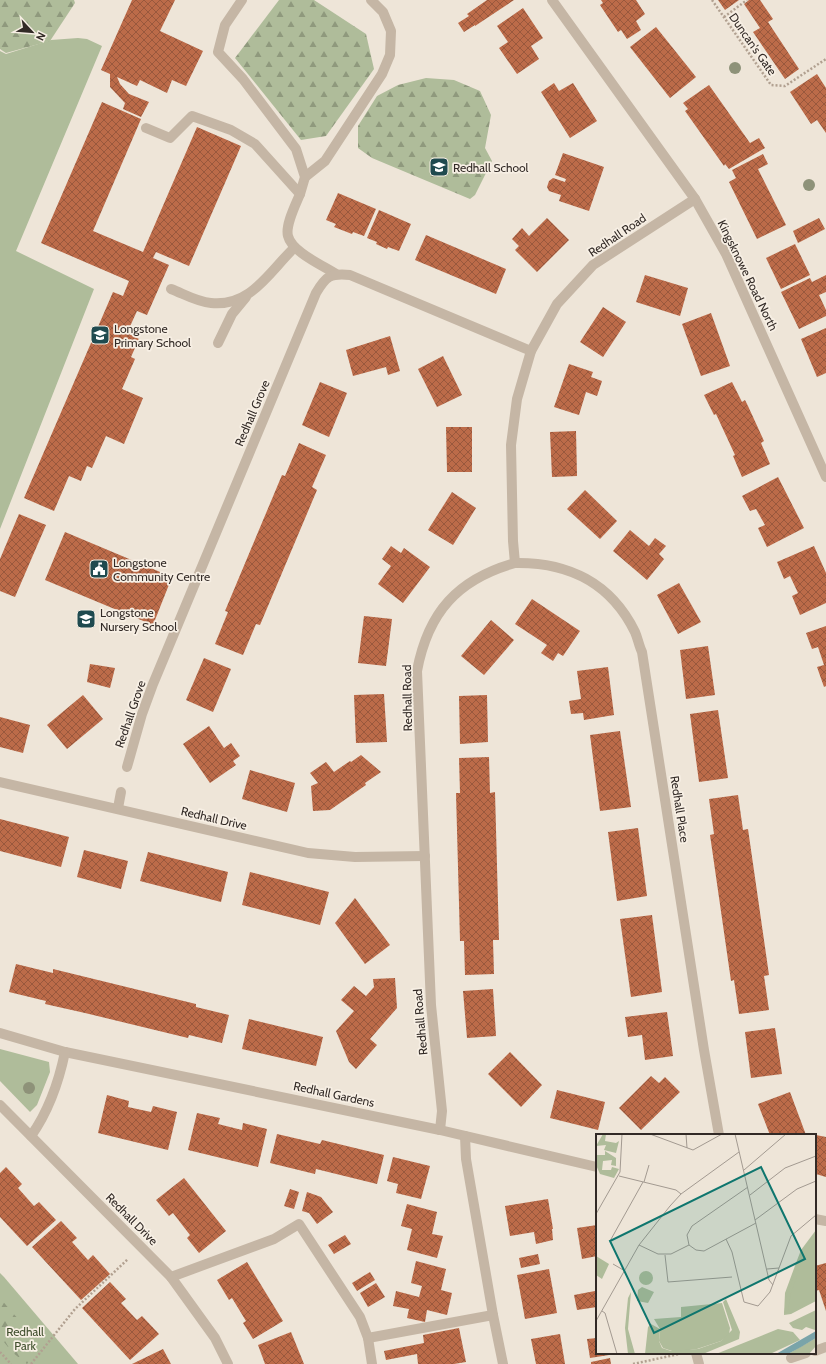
<svg xmlns="http://www.w3.org/2000/svg" width="826" height="1364" font-family="Cabin,sans-serif">
	<defs>
		<pattern id="forest-firs" width="22" height="20" patternUnits="userSpaceOnUse"><rect width="22" height="20" fill="#afbc9a"/><path d="M5 1l3.5 6h-7zM16 11l3.5 6h-7z" fill="#8f997d"/></pattern>
		<pattern id="building-cross-hatch" width="8" height="8" patternUnits="userSpaceOnUse"><rect width="8" height="8" fill="#bc6b49"/><path d="M0 0l8 8M0 8l8-8" fill="none" stroke="#99583d"/></pattern>
	</defs>
	<rect width="100%" height="100%" fill="#eee5d8"/>
	<!-- green -->
	<g fill="#afbc9a">
		<polygon points="78,38 87,39 102,46 16,251 94,289 0,529 0,51 6,54 51,40"/>
		<polygon points="0,1049 49,1062 50,1072 37,1105 30,1112 0,1081"/>
		<polygon points="0,1273 4,1277 78,1364 0,1364"/>
	</g>
	<!-- forest -->
	<g fill="url(#forest-firs)">
		<polygon points="0,0 74,0 75,3 50,41 6,53 0,49"/>
		<polygon points="279,0 314,0 366,34 374,69 326,136 301,140 235,58"/>
		<polygon points="426,78 454,80 480,91 491,115 485,148 492,161 475,195 470,199 372,158 358,148 358,126 377,96 398,85"/>
		<polygon points="0,1298 11,1311 42,1345 27,1364 12,1352 0,1337"/>
	</g>
	<!-- building -->
	<g fill="url(#building-cross-hatch)">
		<polygon points="132,0 175,0 160,31 203,51 186,86 172,80 167,93 140,80 137,86 117,77 120,84 129,94 149,102 141,117 123,109 125,103 110,87 110,74 101,70"/>
		<polygon points="487,0 514,0 475,26 475,25 464,32 458,23 469,16 467,14"/>
		<polygon points="601,0 636,0 645,14 636,21 641,30 627,39 621,30 618,32 600,5 603,3"/>
		<polygon points="718,0 739,0 725,10"/>
		<polygon points="749,0 760,0 773,19 768,22 799,69 785,79 753,32 760,28 744,4"/>
		<polygon points="523,8 543,38 531,46 539,59 517,74 499,48 508,42 497,26"/>
		<polygon points="656,27 696,77 670,98 630,47"/>
		<polygon points="817,74 826,88 826,133 817,120 811,124 790,92"/>
		<polygon points="554,83 559,91 573,83 597,121 570,138 541,92"/>
		<polygon points="709,85 750,143 759,138 765,148 729,169 725,164 724,166 685,111 688,109 683,103"/>
		<polygon points="102,102 141,119 93,231 143,252 197,127 241,146 189,266 156,252 153,258 169,265 147,315 137,311 127,333 139,339 131,357 135,359 122,389 143,398 124,444 106,436 92,468 87,466 81,481 69,476 54,511 24,498 113,292 123,296 129,281 41,243"/>
		<polygon points="563,153 604,167 589,211 559,201 561,195 549,191 547,187 549,181 553,178 565,182 566,179 555,175"/>
		<polygon points="763,154 768,164 758,169 786,225 757,239 729,182 736,178 732,170"/>
		<polygon points="338,193 376,209 364,236 353,232 352,234 334,227 336,224 326,220"/>
		<polygon points="379,210 411,224 399,251 388,247 387,249 376,244 377,242 367,238"/>
		<polygon points="547,218 569,240 537,272 515,250 519,246 512,239 522,228 529,236"/>
		<polygon points="819,218 825,229 798,243 793,231"/>
		<polygon points="426,235 506,269 496,294 415,260"/>
		<polygon points="795,244 810,275 781,289 766,258"/>
		<polygon points="645,275 688,288 680,316 636,302"/>
		<polygon points="826,275 826,292 819,295 826,310 826,316 799,329 781,292 810,278 812,282"/>
		<polygon points="603,307 626,322 603,357 580,342"/>
		<polygon points="711,313 730,366 701,376 682,324"/>
		<polygon points="826,328 826,373 817,377 801,339"/>
		<polygon points="390,336 400,371 388,375 386,367 353,376 346,350"/>
		<polygon points="443,356 462,395 437,407 418,369"/>
		<polygon points="569,364 593,372 591,377 602,381 597,396 586,392 579,415 554,407"/>
		<polygon points="320,382 347,393 329,437 302,425"/>
		<polygon points="732,382 742,402 745,400 748,406 764,441 761,443 770,464 742,477 733,456 735,455 716,414 714,415 704,395"/>
		<polygon points="446,427 472,427 472,472 447,472"/>
		<polygon points="576,431 577,476 552,477 550,432"/>
		<polygon points="299,443 326,455 312,487 317,490 260,625 256,624 243,655 215,644 228,612 225,611 282,475 285,476"/>
		<polygon points="778,477 804,528 767,547 758,528 765,525 756,509 750,511 742,496"/>
		<polygon points="585,490 617,521 600,539 567,509"/>
		<polygon points="452,492 476,508 453,545 428,530"/>
		<polygon points="19,514 46,525 15,597 0,591 0,559"/>
		<polygon points="630,530 649,546 655,538 666,546 659,554 664,559 647,580 613,551"/>
		<polygon points="65,532 172,577 153,625 45,580"/>
		<polygon points="391,546 401,553 404,548 430,567 403,603 378,584 391,566 382,559"/>
		<polygon points="814,546 826,573 826,603 800,615 792,596 798,593 790,576 784,579 777,562"/>
		<polygon points="679,583 701,622 678,634 657,595"/>
		<polygon points="532,599 580,631 563,656 558,653 553,661 541,653 547,645 515,624"/>
		<polygon points="364,616 392,619 386,666 358,663"/>
		<polygon points="491,620 514,640 484,675 461,656"/>
		<polygon points="826,626 826,686 824,687 817,667 824,665 818,647 812,649 806,633"/>
		<polygon points="708,646 715,695 686,699 680,650"/>
		<polygon points="204,658 231,669 213,712 186,700"/>
		<polygon points="90,664 115,668 110,688 87,682"/>
		<polygon points="608,667 614,715 584,720 583,713 571,714 569,701 581,699 577,671"/>
		<polygon points="384,694 387,742 356,743 354,695"/>
		<polygon points="83,695 103,719 67,749 47,725"/>
		<polygon points="487,695 488,742 460,744 459,696"/>
		<polygon points="718,710 728,778 699,782 690,714"/>
		<polygon points="0,717 30,725 23,753 0,747"/>
		<polygon points="209,726 224,748 231,743 240,756 233,761 236,765 210,783 183,744"/>
		<polygon points="620,731 631,807 600,811 590,735"/>
		<polygon points="361,755 381,772 365,783 366,785 330,810 313,811 311,786 318,783 310,773 326,762 334,772 350,761 351,762"/>
		<polygon points="489,757 490,793 495,792 499,940 493,940 494,974 465,975 464,941 460,941 456,793 460,793 459,758"/>
		<polygon points="250,770 295,783 287,812 242,799"/>
		<polygon points="738,795 743,830 748,829 769,975 764,976 769,1010 739,1014 734,980 731,981 710,835 714,834 709,799"/>
		<polygon points="0,819 69,837 61,867 0,851"/>
		<polygon points="638,828 647,896 617,901 608,832"/>
		<polygon points="84,850 128,861 121,889 77,877"/>
		<polygon points="148,852 228,872 221,902 140,881"/>
		<polygon points="250,872 329,892 320,925 242,905"/>
		<polygon points="355,898 390,945 365,964 335,923"/>
		<polygon points="652,915 662,992 631,997 620,919"/>
		<polygon points="16,964 53,973 53,969 196,1004 196,1007 229,1015 222,1043 189,1035 188,1038 85,1013 45,1004 46,1001 9,992"/>
		<polygon points="395,978 397,1008 370,1039 377,1045 356,1069 349,1062 336,1031 354,1011 341,1000 354,986 366,996 374,987 373,979"/>
		<polygon points="493,989 496,1036 467,1038 463,991"/>
		<polygon points="667,1012 673,1056 645,1060 642,1035 628,1037 625,1017"/>
		<polygon points="249,1019 323,1037 316,1066 242,1049"/>
		<polygon points="775,1028 782,1074 751,1078 745,1032"/>
		<polygon points="510,1052 542,1085 521,1107 488,1074"/>
		<polygon points="651,1076 659,1083 665,1077 680,1092 641,1130 619,1108"/>
		<polygon points="557,1090 605,1102 598,1130 550,1118"/>
		<polygon points="790,1092 806,1135 770,1135 758,1104"/>
		<polygon points="107,1095 129,1101 128,1107 151,1112 153,1106 177,1112 168,1150 98,1133"/>
		<polygon points="197,1113 220,1118 218,1124 242,1130 243,1123 267,1129 258,1167 188,1150"/>
		<polygon points="277,1134 320,1144 322,1140 384,1155 377,1184 316,1169 315,1174 270,1163"/>
		<polygon points="816,1135 826,1137 826,1177 816,1174 815,1177"/>
		<polygon points="393,1157 430,1166 421,1199 396,1193 398,1184 387,1181"/>
		<polygon points="6,1167 22,1184 18,1188 34,1206 39,1202 56,1220 27,1246 0,1217 0,1173"/>
		<polygon points="184,1178 226,1231 199,1253 187,1238 190,1235 173,1213 169,1216 156,1200"/>
		<polygon points="290,1189 299,1192 294,1209 284,1206"/>
		<polygon points="307,1192 321,1197 333,1212 317,1224 309,1213 302,1211"/>
		<polygon points="548,1199 553,1229 552,1229 553,1240 536,1244 534,1232 510,1236 505,1206"/>
		<polygon points="407,1204 437,1212 432,1234 443,1236 437,1258 407,1250 412,1229 401,1226"/>
		<polygon points="61,1221 77,1238 72,1242 88,1260 93,1255 110,1274 81,1300 32,1247"/>
		<polygon points="597,1225 597,1256 582,1259 577,1228"/>
		<polygon points="345,1235 351,1244 334,1254 328,1245"/>
		<polygon points="538,1254 540,1264 521,1268 519,1258"/>
		<polygon points="416,1261 446,1269 441,1290 452,1293 447,1315 427,1310 425,1322 407,1318 409,1309 393,1306 396,1291 419,1297 422,1286 411,1283"/>
		<polygon points="247,1262 283,1321 253,1339 243,1323 246,1321 232,1298 229,1300 217,1280"/>
		<polygon points="826,1263 826,1311 819,1290 815,1291 815,1266"/>
		<polygon points="549,1269 557,1313 525,1319 517,1275"/>
		<polygon points="370,1272 375,1280 357,1291 352,1283"/>
		<polygon points="110,1282 126,1299 121,1303 137,1320 142,1316 159,1334 130,1360 82,1308"/>
		<polygon points="376,1283 385,1297 368,1307 360,1293"/>
		<polygon points="595,1291 597,1307 577,1310 574,1295"/>
		<polygon points="459,1328 466,1362 454,1364 418,1364 417,1354 386,1360 384,1351 424,1343 423,1335"/>
		<polygon points="291,1332 304,1364 265,1364 258,1345"/>
		<polygon points="560,1334 565,1364 536,1364 531,1339"/>
		<polygon points="597,1338 597,1353 609,1353 609,1355 590,1358 587,1339"/>
		<polygon points="163,1349 171,1364 132,1364"/>
		<polygon points="610,1358 611,1364 591,1364 591,1362"/>
	</g>
	<g fill="none" stroke-linecap="round" stroke-linejoin="round">
		<!-- path -->
		<g stroke="#b1a090" stroke-width="2.5" stroke-dasharray="2 2" stroke-linecap="butt">
			<polyline points="712,0 771,85 785,86 826,59"/>
			<polyline points="724,17 747,0"/>
			<polyline points="0,1352 11,1364"/>
			<polyline points="31,1364 75,1309 128,1259"/>
			<polyline points="633,1364 679,1354"/>
		</g>
		<!-- service -->
		<g stroke="#c5b6a5" stroke-width="10">
			<polyline points="242,0 225,25 218,52 243,79 296,149 305,177 300,194"/>
			<path d="M146 128 170 138 192 116 231 130 255 144 300 194C296 204 285 225 288 236 292 252 322 265 336 274"/>
			<polyline points="305,177 325,161 382,74 390,55 391,31 383,12 371,0"/>
			<path d="M171 289C184 294 197 302 211 303 251 307 269 272 294 248"/>
			<polyline points="218,343 232,314 246,297"/>
			<polyline points="171,1277 274,1239 299,1224 360,1317 368,1338 493,1315"/>
			<polyline points="368,1338 372,1364"/>
			<polyline points="815,1351 826,1347"/>
			<polyline points="791,1358 806,1353"/>
		</g>
		<!-- minor -->
		<g stroke="#c5b6a5" stroke-width="10">
			<polyline points="552,0 695,199 726,254 826,477"/>
			<path d="M515 563C568 562 611 583 635 632 638 639 639 646 642 652L704 1050 719 1135"/>
			<path d="M127 767 142 714 153 684 316 293C326 276 330 273 350 275L531 351"/>
			<polyline points="0,782 308,853 355,857 425,856"/>
			<polyline points="118,808 121,792"/>
			<polyline points="0,1033 65,1052 440,1130 597,1167"/>
			<polyline points="0,1105 171,1277 215,1338 228,1364"/>
			<path d="M440 1130 442 1111 431 1005 417 671C428 612 458 579 515 563L513 541 511 445 517 399 531 351 557 304 593 265 695 199"/>
			<path d="M31 1136C48 1112 59 1081 65 1052"/>
			<polyline points="465,1136 466,1159 493,1315 503,1364"/>
			<polyline points="815,1219 826,1221"/>
			<polyline points="696,1353 699,1364"/>
		</g>
	</g>
	<!-- trees -->
	<g fill="#8e9279">
		<circle cx="735" cy="68" r="6"/>
		<circle cx="809" cy="185" r="6"/>
		<circle cx="29" cy="1088" r="6"/>
	</g>
	<!-- icons -->
	<defs>
		<symbol id="school-square" viewBox="-11 -11 22 22"><rect x="-9" y="-9" width="18" height="18" rx="4" fill="#1f4a4f" stroke="#f7efe4"/><path d="M0-5L7-2L0 1L-7-2ZM-4 1L0 2.5L4 1V4Q0 6-4 4Z" fill="#fff"/></symbol>
		<symbol id="civic-square" viewBox="-11 -11 22 22"><rect x="-9" y="-9" width="18" height="18" rx="4" fill="#1f4a4f" stroke="#f7efe4"/><path d="M-.6-6.5H3V-4.5H.6V-3L4-1V1h2V6H-6V1h2V-1L-.6-3ZM-1.2 2.5V6h2.4V2.5Z" fill="#fff"/></symbol>
	</defs>
	<g fill-rule="evenodd">
		<use href="#school-square" x="428" y="156" width="22" height="22"/>
		<use href="#school-square" x="89" y="324" width="22" height="22"/>
		<use href="#civic-square" x="88" y="558" width="22" height="22"/>
		<use href="#school-square" x="75" y="608" width="22" height="22"/>
	</g>
	<g text-anchor="middle" dominant-baseline="central" stroke-width="3.5" stroke-linejoin="round" paint-order="stroke">
		<!-- street labels -->
		<g font-size="12" fill="#322a26" stroke="#f7efe4">
			<text transform="translate(753 44) rotate(55)">Duncan's Gate</text>
			<text transform="translate(617 235) rotate(-34)">Redhall Road</text>
			<text transform="translate(748 275) rotate(64)">Kingsknowe Road North</text>
			<text transform="translate(252 413) rotate(-67)">Redhall Grove</text>
			<text transform="translate(407 698) rotate(-91)">Redhall Road</text>
			<text transform="translate(130 714) rotate(-71)">Redhall Grove</text>
			<text transform="translate(680 809) rotate(81)">Redhall Place</text>
			<text transform="translate(214 818) rotate(13)">Redhall Drive</text>
			<text transform="translate(420 1022) rotate(-95)">Redhall Road</text>
			<text transform="translate(334 1094) rotate(12)">Redhall Gardens</text>
			<text transform="translate(132 1219) rotate(45)">Redhall Drive</text>
		</g>
		<!-- poi labels -->
		<g font-size="12" fill="#322a26" stroke="#f7efe4" text-anchor="start">
			<text x="453" y="167">Redhall School</text>
			<text x="114" y="328">Longstone<tspan x="114" dy="14">Primary School</tspan></text>
			<text x="113" y="562">Longstone<tspan x="113" dy="14">Community Centre</tspan></text>
			<text x="100" y="612">Longstone<tspan x="100" dy="14">Nursery School</tspan></text>
		</g>
		<!-- park labels -->
		<g font-size="12" fill="#3f4e2c" stroke="#f7efe4">
			<text x="25" y="1331">Redhall<tspan x="25" dy="14">Park</tspan></text>
		</g>
	</g>
	<!-- overview -->
	<g transform="translate(596 1134)">
		<rect width="220" height="220" fill="#eee5d8"/>
		<path d="M7 0H10L9 7 20 9 23 7 20 19 8 16 10 11 0 12ZM9 17 20 24V32L15 31 16 26 7 27 6 36H15L16 33 23 35 18 44 4 40 0 31V21H9ZM220 96V167L195 180 188 181 189 159 200 129 205 116ZM0 122 13 130 6 145 0 141ZM126 169 134 194 133 201 125 207 101 215 79 218 67 214 63 207 64 195 58 185 85 183V173Z" fill="#afbc9a"/>
		<path d="M220 98V105L208 121 206 119ZM205 121 208 122 195 159 192 176 188 180 191 161ZM43 144a7 7 0 1 1 14 0a7 7 0 1 1-14 0ZM46 153 58 158 52 169 41 167 42 156ZM35 158 32 195 39 220H32L29 194 32 164ZM130 165 144 198 143 205 107 220H49L52 193 55 190 64 195 63 207 66 214 75 217 102 215 125 207 136 196 127 168ZM220 176 219 196 210 193 206 196 197 194 193 189ZM182 195 197 198 204 206 174 220H120ZM220 204V212L213 220H192Z" fill="#afbc9a"/>
		<path d="M220 197V204L205 213 192 220H180Z" fill="#7aa4a9"/>
		<path fill="none" stroke="#a39a91" stroke-width="1" d="M54 0 97 16 126 0M90 0 91 14M139 0 173 146 177 151M148 36 190 0M23 42 80 56 85 60M48 48 53 31M154 61 189 34 220 22M0 80 24 38 26 0M159 86 201 55 220 47M130 105 136 118 148 168 162 172 174 158 195 102 220 81M14 107 47 48M43 111 62 120H75L93 111 100 116 108 117 160 89M93 111 91 101 96 92 152 53M69 121 72 148 136 143M17 130 29 137M171 135 183 134M6 177 9 179 21 220M0 187 43 111 74 72 85 60 143 18"/>
		<path fill="#0f766e" fill-opacity="0.15" stroke="#0f766e" stroke-width="2" d="M165 33 209 125 58 199 14 107Z"/>
		<rect width="220" height="220" fill="none" stroke="#322a26" stroke-width="2"/>
	</g>
	<!-- north arrow -->
	<g transform="translate(32 32) rotate(116)" stroke="#f7efe4" stroke-width="3" paint-order="stroke">
	<path d="M0-3L7 15L0 10L-7 15Z" fill="#322a26"/>
	<text y="-6" font-size="11" font-weight="bold" text-anchor="middle" fill="#322a26">N</text>
	</g>
</svg>
